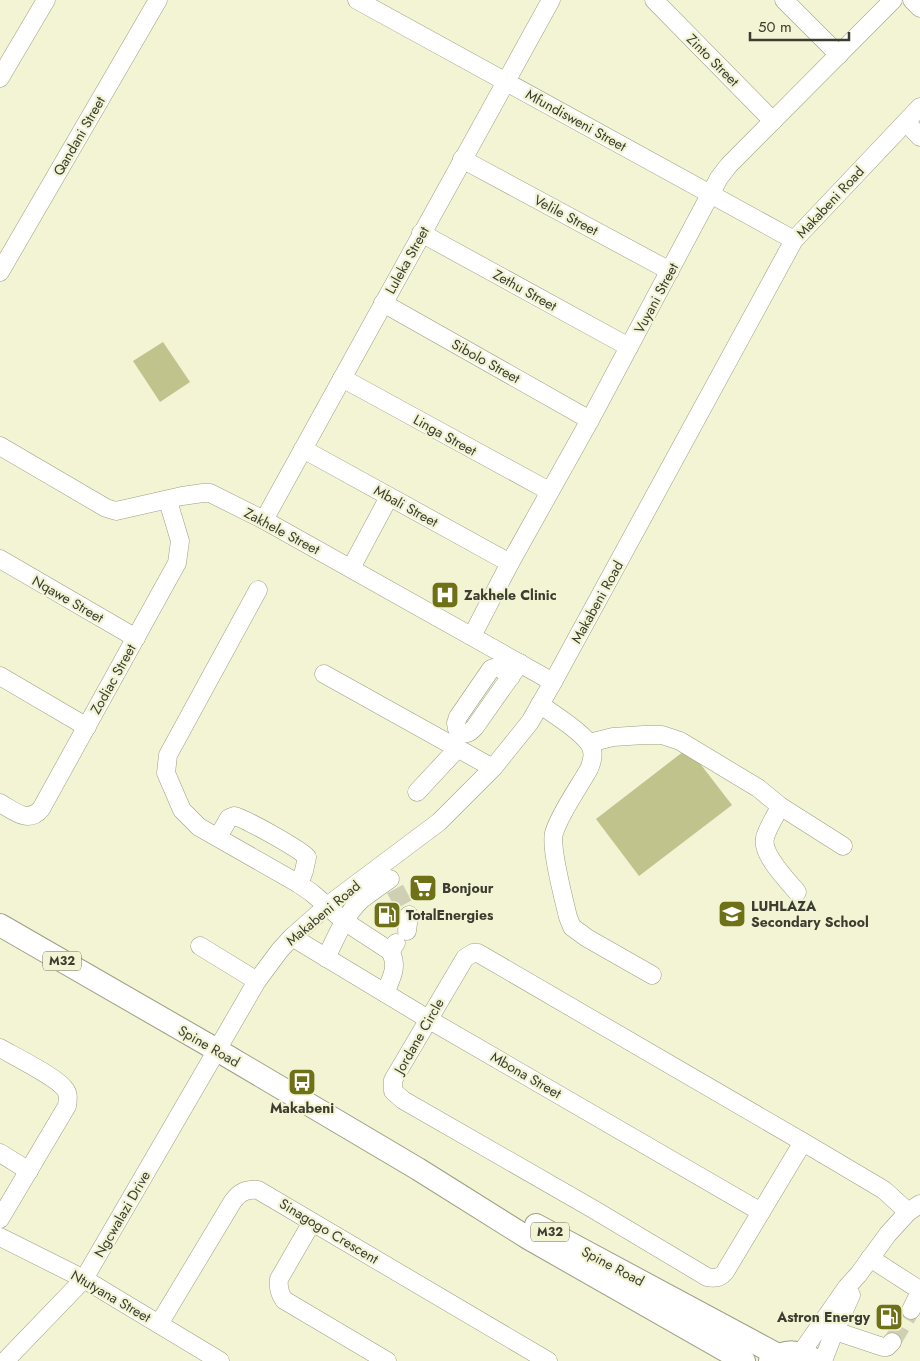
<svg xmlns="http://www.w3.org/2000/svg" width="920" height="1361" font-family="Jost,sans-serif">
	<rect width="100%" height="100%" fill="#f2f4d4"/>
	<!-- green -->
	<g fill="#c0c38c">
		<polygon points="163,342 190,382 160,402 133,361"/>
		<polygon points="688,748 732,805 639,876 596,819"/>
	</g>
	<g fill="none" stroke-linecap="round" stroke-linejoin="round">
		<!-- minor-tunnel -->
		<g stroke="#cecfb3" stroke-width="18" stroke-dasharray="18 9" stroke-linecap="butt">
			<polyline points="395,889 409,915"/>
			<polyline points="892,1342 911,1310"/>
		</g>
		<defs>
			<g id="minor">
				<polyline points="357,0 794,240"/>
				<polyline points="654,0 773,121"/>
				<polyline points="784,0 839,55"/>
				<polyline points="912,0 920,8"/>
				<polyline points="0,78 46,0"/>
				<polyline points="906,122 920,137"/>
				<polyline points="462,159 670,271"/>
				<polyline points="421,233 629,347"/>
				<polyline points="0,272 158,0"/>
				<polyline points="383,303 590,420"/>
				<polyline points="342,378 549,491"/>
				<polyline points="0,446 106,508 116,511 182,496 203,493 210,493 264,520 553,682"/>
				<polyline points="303,449 510,563"/>
				<polyline points="264,520 551,0"/>
				<polyline points="0,559 136,638"/>
				<polyline points="351,568 389,497"/>
				<polyline points="258,590 168,755 166,773 182,810 199,827 299,884 312,893 344,921 390,951 396,943"/>
				<polyline points="472,636 510,563 590,420 719,178 729,165 893,0"/>
				<polyline points="324,674 493,768"/>
				<polyline points="0,676 87,727"/>
				<path d="M511 677C505 672 498 665 491 669L458 717 456 723 457 729C465 736 469 734 475 727L520 663"/>
				<path d="M540 704C555 716 576 727 588 742 595 750 593 760 589 769 579 787 560 813 554 833 550 847 564 900 568 917L572 927 587 938 652 975"/>
				<polyline points="589,743 613,737 644,735 662,735 680,741 758,788 780,806 843,846"/>
				<polyline points="417,792 457,749"/>
				<path d="M0 803C14 811 28 824 41 809L177 563 180 541 168 501"/>
				<path d="M780 806C776 816 767 828 765 838 761 854 787 880 797 892"/>
				<path d="M218 837 229 818 234 816C246 819 298 848 307 857L304 871 299 884"/>
				<polyline points="407,931 409,915"/>
				<polyline points="292,937 428,1019 761,1212"/>
				<polyline points="200,946 257,981"/>
				<path d="M326 958C336 938 344 916 361 900 370 893 380 886 390 879"/>
				<path d="M385 993C391 979 399 966 390 951"/>
				<path d="M0 1048C14 1056 56 1077 64 1088 69 1093 68 1099 67 1106L0 1219"/>
				<path d="M803 1142 478 953H473L465 958 393 1080V1091L403 1100 593 1209 707 1277C715 1279 720 1278 725 1272L803 1142 884 1190 908 1212"/>
				<polyline points="0,1153 29,1171"/>
				<path d="M312 1222 279 1279C278 1287 279 1293 284 1300L387 1361"/>
				<polyline points="0,1237 84,1279 220,1361"/>
				<polyline points="870,1258 918,1289 919,1294 911,1310"/>
				<path d="M159 1324 233 1201C240 1192 246 1189 258 1190L548 1361"/>
				<polyline points="835,1331 883,1347 887,1347 892,1342"/>
				<polyline points="801,1353 847,1287 858,1275 888,1234 908,1212 920,1204"/>
				<polyline points="5,1361 84,1279 257,981 280,950 292,937 327,906 439,822 493,768 530,722 553,682 794,240 920,107"/>
				<polyline points="823,1361 831,1340 851,1295"/>
			</g>
			<g id="major">
				<polyline points="0,925 217,1050 418,1169 528,1238 744,1361"/>
				<polyline points="536,1225 778,1355"/>
				<path d="M770 1361C784 1349 801 1350 816 1361"/>
			</g>
		</defs>
		<!-- minor casing -->
		<use href="#minor" stroke="#9c9e80" stroke-width="19"/>
		<!-- major casing -->
		<use href="#major" stroke="#9c9e80" stroke-width="24"/>
		<!-- minor -->
		<use href="#minor" stroke="#fff" stroke-width="18"/>
		<!-- major -->
		<use href="#major" stroke="#fff" stroke-width="22"/>
	</g>
	<!-- icons -->
	<defs>
		<symbol id="hospital-square" viewBox="-11 -11 22 22"><rect x="-9" y="-9" width="18" height="18" rx="4" fill="#6f7116" stroke="#f2f4d4"/><path d="M-5-5h3v3.5h4V-5h3V5h-3V1.5h-4V5h-3Z" fill="#fff"/></symbol>
		<symbol id="supermarket-square" viewBox="-11 -11 22 22"><rect x="-9" y="-9" width="18" height="18" rx="4" fill="#6f7116" stroke="#f2f4d4"/><path d="M-6-5.5h2.5l.6 2H6L4.5 2H-2.5L-4.4-4H-6ZM-1.5 3.2a1.3 1.3 0 1 0 .1 0ZM3 3.2a1.3 1.3 0 1 0 .1 0Z" fill="#fff"/></symbol>
		<symbol id="school-square" viewBox="-11 -11 22 22"><rect x="-9" y="-9" width="18" height="18" rx="4" fill="#6f7116" stroke="#f2f4d4"/><path d="M0-5L7-2L0 1L-7-2ZM-4 1L0 2.5L4 1V4Q0 6-4 4Z" fill="#fff"/></symbol>
		<symbol id="fuel-square" viewBox="-11 -11 22 22"><rect x="-9" y="-9" width="18" height="18" rx="4" fill="#6f7116" stroke="#f2f4d4"/><path d="M-5.5-6h7V0h2V4h1.3V-2.5L3-4.5l.8-.8L6-3V5H2.5V1h-1V6h-7ZM-4.2-4.7v3.2H.2V-4.7Z" fill="#fff"/></symbol>
		<symbol id="bus-square" viewBox="-11 -11 22 22"><rect x="-9" y="-9" width="18" height="18" rx="4" fill="#6f7116" stroke="#f2f4d4"/><path d="M-5-6H5V4H4V6H2V4H-2V6H-4V4H-5ZM-3.5-4V0h7V-4ZM-3.5 1.2v1.5H-2V1.2ZM2 1.2v1.5H3.5V1.2Z" fill="#fff"/></symbol>
	</defs>
	<g fill-rule="evenodd">
		<use href="#hospital-square" x="429" y="579" width="32" height="32"/>
		<use href="#supermarket-square" x="407" y="872" width="32" height="32"/>
		<use href="#school-square" x="716" y="898" width="32" height="32"/>
		<use href="#fuel-square" x="371" y="899" width="32" height="32"/>
		<use href="#bus-square" x="286" y="1066" width="32" height="32"/>
		<use href="#fuel-square" x="873" y="1301" width="32" height="32"/>
	</g>
	<g text-anchor="middle" dominant-baseline="central" stroke-width="4.5" stroke-linejoin="round" paint-order="stroke">
		<!-- shield labels -->
		<g fill="#f2f4d4" stroke="#737361" stroke-width="1">
			<rect x="43" y="951.5" width="38" height="19" rx="4"/>
			<rect x="531" y="1222.5" width="38" height="19" rx="4"/>
		</g>
		<g font-size="12" font-weight="bold" fill="#3c3c30">
			<text x="62" y="961">M32</text>
			<text x="550" y="1232">M32</text>
		</g>
		<!-- street labels -->
		<g font-size="14" fill="#3c3c30" stroke="#f2f4d4">
			<text transform="translate(713 60) rotate(45)">Zinto Street</text>
			<text transform="translate(576 120) rotate(29)">Mfundisweni Street</text>
			<text transform="translate(79 136) rotate(-60)">Qandani Street</text>
			<text transform="translate(830 202) rotate(-47)">Makabeni Road</text>
			<text transform="translate(566 215) rotate(28)">Velile Street</text>
			<text transform="translate(407 260) rotate(-61)">Luleka Street</text>
			<text transform="translate(525 290) rotate(29)">Zethu Street</text>
			<text transform="translate(656 298) rotate(-62)">Vuyani Street</text>
			<text transform="translate(486 361) rotate(29)">Sibolo Street</text>
			<text transform="translate(445 435) rotate(29)">Linga Street</text>
			<text transform="translate(406 506) rotate(29)">Mbali Street</text>
			<text transform="translate(282 531) rotate(28)">Zakhele Street</text>
			<text transform="translate(68 599) rotate(30)">Nqawe Street</text>
			<text transform="translate(597 602) rotate(-61)">Makabeni Road</text>
			<text transform="translate(113 679) rotate(-61)">Zodiac Street</text>
			<text transform="translate(323 913) rotate(-40)">Makabeni Road</text>
			<text transform="translate(419 1036) rotate(-60)">Jordane Circle</text>
			<text transform="translate(209 1046) rotate(30)">Spine Road</text>
			<text transform="translate(526 1075) rotate(30)">Mbona Street</text>
			<text transform="translate(122 1214) rotate(-60)">Ngcwalazi Drive</text>
			<text transform="translate(329 1231) rotate(31)">Sinagogo Crescent</text>
			<text transform="translate(613 1266) rotate(28)">Spine Road</text>
			<text transform="translate(111 1296) rotate(30)">Ntutyana Street</text>
		</g>
		<!-- poi labels -->
		<g font-size="14" font-weight="bold" fill="#3c3c30" stroke="#f2f4d4" text-anchor="start">
			<text x="464" y="595">Zakhele Clinic</text>
			<text x="442" y="888">Bonjour</text>
			<text x="751" y="906">LUHLAZA<tspan x="751" dy="16">Secondary School</tspan></text>
			<text x="406" y="915">TotalEnergies</text>
			<text x="302" y="1108" text-anchor="middle">Makabeni</text>
			<text x="870" y="1317" text-anchor="end">Astron Energy</text>
		</g>
	</g>
	<!-- scale -->
	<path d="M750 32v8h99v-8" fill="none" stroke="#3c3c30" stroke-width="2.5"/>
	<text x="758" y="32" font-size="15" fill="#3c3c30" stroke="#f2f4d4" stroke-width="4" paint-order="stroke">50 m</text>
</svg>
